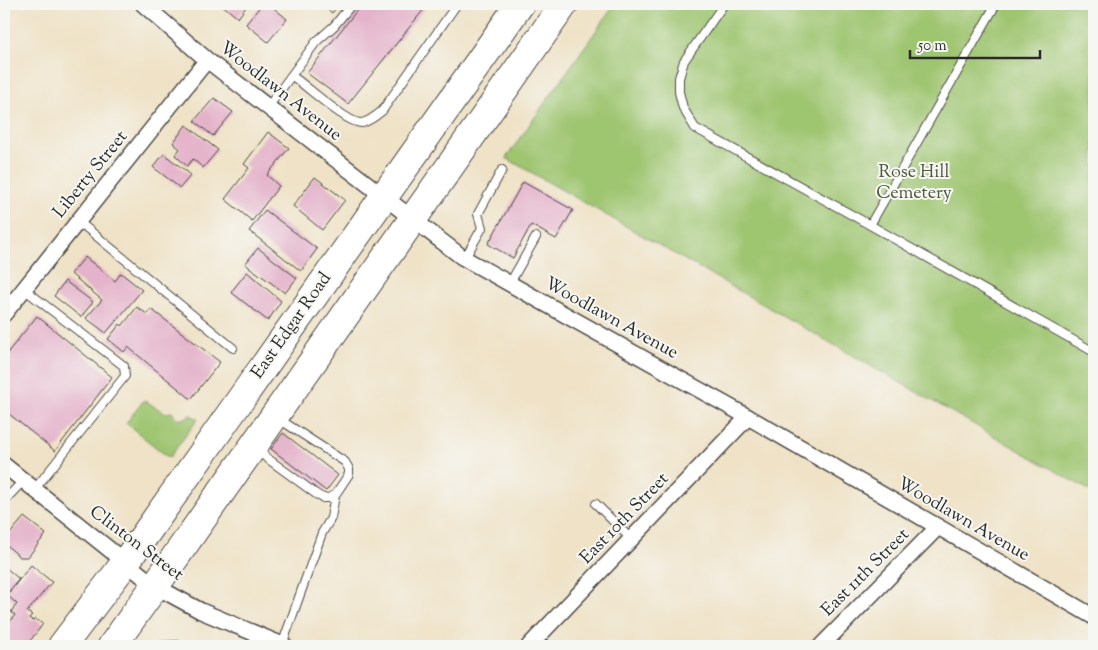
<svg xmlns="http://www.w3.org/2000/svg" width="1098" height="650" font-family="'Sorts Mill Goudy',serif">
	<rect width="100%" height="100%" fill="#f6f6f2"/>
	<filter id="ink" filterUnits="userSpaceOnUse"><feTurbulence type="fractalNoise" baseFrequency=".02" numOctaves="2"/><feDisplacementMap in="SourceGraphic" scale="10" xChannelSelector="R" yChannelSelector="G"/><feConvolveMatrix kernelMatrix="1 2 1 2 8 2 1 2 1" color-interpolation-filters="sRGB"/></filter>
	<filter id="wash" filterUnits="userSpaceOnUse"><feTurbulence type="fractalNoise" baseFrequency=".0096" numOctaves="4" result="noise"/><feDisplacementMap in="SourceGraphic" scale="20" xChannelSelector="R" yChannelSelector="G"/><feGaussianBlur stdDeviation="1.12" result="paint"/><feColorMatrix in="noise" values="0 0 0 0 0 0 0 0 0 0 0 0 0 0 0 0 0 1.4 0 .05"/><feComposite in="paint" operator="in"/></filter>
	<g filter="url(#wash)">
		<rect width="100%" height="100%" fill="#efe2c6"/>
		<!-- green -->
		<g fill="#9ec570" stroke="#64784e">
			<polygon points="615,4 1094,4 1094,493 506,158"/>
			<path d="M144 400 165 413 172 412C178 422 182 420 191 415L198 419 169 458 126 423Z"/>
		</g>
		<g id="blocks">
			<!-- building -->
			<g fill="#e4b2ca">
				<polygon points="221,4 248,4 238,18"/>
				<polygon points="262,4 269,4 287,19 268,42 246,24"/>
				<polygon points="321,4 339,4 332,13"/>
				<polygon points="362,4 428,4 348,104 307,73"/>
				<polygon points="214,98 233,112 213,136 194,121"/>
				<polygon points="186,125 218,150 203,168 193,159 187,166 175,155 180,149 173,143"/>
				<polygon points="268,132 289,148 267,175 279,186 252,221 225,199 249,168 244,164"/>
				<polygon points="164,154 191,175 180,188 153,167"/>
				<polygon points="315,177 345,200 322,230 293,206"/>
				<polygon points="523,182 573,210 556,239 531,225 513,258 488,244"/>
				<polygon points="265,210 317,249 301,271 249,231"/>
				<polygon points="258,248 297,278 285,293 245,264"/>
				<polygon points="85,257 115,281 121,273 142,290 106,333 86,318 102,300 71,274"/>
				<polygon points="247,272 281,301 268,321 231,292"/>
				<polygon points="65,281 93,302 81,317 54,296"/>
				<polygon points="137,307 147,314 151,309 220,362 191,399 128,347 124,352 108,339 120,324 122,326"/>
				<polygon points="37,316 112,377 55,451 4,410 4,357"/>
				<polygon points="283,433 338,475 326,491 271,449"/>
				<polygon points="24,517 46,534 28,557 20,557 4,543 4,541"/>
				<polygon points="31,565 52,582 27,612 32,615 29,618 33,621 35,619 43,624 26,646 15,646 4,637 4,630 15,615 11,612 17,604 7,595"/>
				<polygon points="4,566 19,579 6,595 4,593"/>
			</g>
		</g>
	</g>
	<g filter="url(#ink)">
		<use href="#blocks" fill-opacity="0" stroke="#484642" stroke-width="1"/>
		<g fill="none" stroke-linecap="round" stroke-linejoin="round">
			<defs>
				<g id="lane">
					<polyline points="724,4 684,61 679,78 679,92 683,108 695,128 870,225 1094,352"/>
					<path d="M292 76C306 85 348 125 362 123 370 121 376 116 382 111L457 4"/>
					<polyline points="268,107 316,42 334,26 352,4"/>
					<polyline points="78,221 233,348"/>
					<polyline points="870,225 996,4"/>
					<polyline points="465,258 482,228 478,214 502,170"/>
					<polyline points="510,283 536,237"/>
					<polyline points="24,289 124,366 125,376 34,490"/>
					<polyline points="256,450 316,494 323,498 328,498 335,495 349,474 349,469 345,462 279,419"/>
					<polyline points="4,501 23,481"/>
					<polyline points="596,504 631,539"/>
					<polyline points="282,645 322,533 331,518 335,495"/>
					<polyline points="158,646 177,645 181,646"/>
				</g>
				<g id="street">
					<polyline points="143,4 207,60 462,257 748,417 1094,617"/>
					<polyline points="4,314 207,60"/>
					<polyline points="4,465 155,586 201,611 285,646"/>
					<polyline points="529,646 748,417"/>
					<polyline points="821,646 938,527"/>
				</g>
				<g id="highway">
					<polyline points="62,646 125,563 520,4"/>
					<polyline points="112,646 155,586 564,4"/>
				</g>
			</defs>
			<!-- lane casing -->
			<use href="#lane" stroke="#484642" stroke-width="10"/>
			<!-- street casing -->
			<use href="#street" stroke="#484642" stroke-width="18"/>
			<!-- highway casing -->
			<use href="#highway" stroke="#484642" stroke-width="30"/>
			<!-- lane -->
			<use href="#lane" stroke="#fff" stroke-width="8"/>
			<!-- street -->
			<use href="#street" stroke="#fff" stroke-width="15"/>
			<!-- highway -->
			<use href="#highway" stroke="#fff" stroke-width="28"/>
		</g>
	</g>
	<g text-anchor="middle" dominant-baseline="central" stroke-width="4" stroke-linejoin="round" paint-order="stroke">
		<!-- street labels -->
		<g font-size="18" fill="#2b2b2b" stroke="#f6f6f2">
			<text transform="translate(280 92) rotate(38)">Woodlawn Avenue</text>
			<text transform="translate(91 175) rotate(-51)">Liberty Street</text>
			<text transform="translate(611 319) rotate(29)">Woodlawn Avenue</text>
			<text transform="translate(292 326) rotate(-55)">East Edgar Road</text>
			<text transform="translate(625 519) rotate(-46)">East 10th Street</text>
			<text transform="translate(963 520) rotate(30)">Woodlawn Avenue</text>
			<text transform="translate(136 544) rotate(37)">Clinton Street</text>
			<text transform="translate(866 573) rotate(-45)">East 11th Street</text>
		</g>
		<!-- park labels -->
		<g font-size="18" fill="#4e5940" stroke="#f6f6f2">
			<text x="914" y="173">Rose Hill<tspan x="914" dy="21">Cemetery</tspan></text>
		</g>
	</g>
	<!-- margin -->
	<rect width="1098" height="650" fill="none" stroke="#f6f6f2" stroke-width="20"/>
	<!-- scale -->
	<path d="M910 50v8h130v-8" fill="none" stroke="#2b2b2b" stroke-width="2.5"/>
	<text x="918" y="50" font-size="15" fill="#2b2b2b" stroke="#f6f6f2" stroke-width="4" paint-order="stroke">50 m</text>
</svg>
